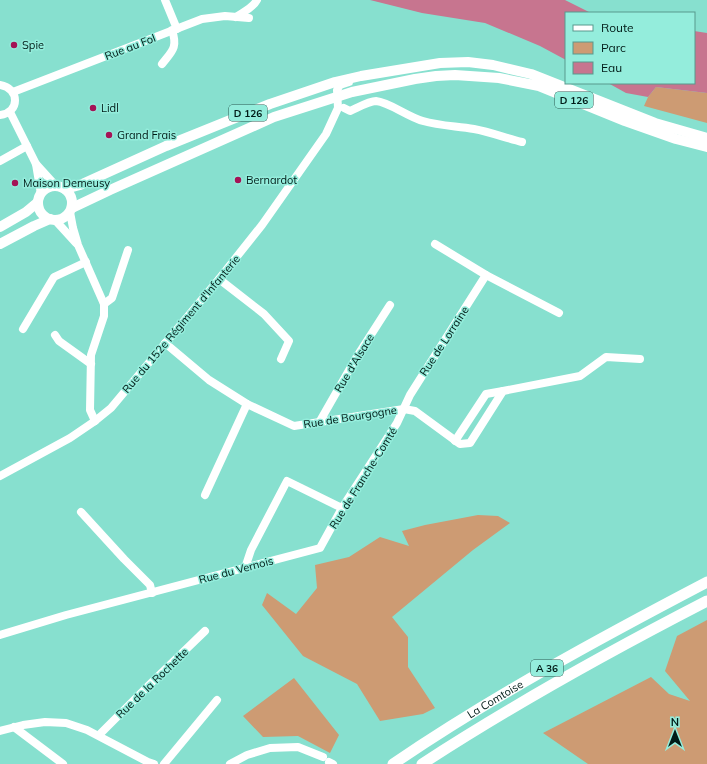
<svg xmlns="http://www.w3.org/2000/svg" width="707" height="764" font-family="Mulish,sans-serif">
	<rect width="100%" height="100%" fill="#87e0cf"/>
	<!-- green -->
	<g fill="#cd9b73">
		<polygon points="656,87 707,93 707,123 644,106 648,97"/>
		<polygon points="478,515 498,516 510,523 473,550 392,617 408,637 408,667 435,708 423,714 380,721 357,684 303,656 262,605 267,593 296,614 317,588 315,565 349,557 380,537 409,546 402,531 425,525"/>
		<polygon points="707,620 707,764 588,764 543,733 651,677 669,694 690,701 665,671 677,636"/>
		<polygon points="294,678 339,735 330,753 298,736 263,737 243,716"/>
	</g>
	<!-- water -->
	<g fill="#c7758f">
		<polygon points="370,0 565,0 591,13 566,13 566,60 540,46 485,23 422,13"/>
		<polygon points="694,31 707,33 707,93 656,87 648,97 626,93 608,83 694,83"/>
	</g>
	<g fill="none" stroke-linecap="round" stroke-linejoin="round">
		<!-- minor -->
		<g stroke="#fff" stroke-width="8">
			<polyline points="165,0 177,29"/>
			<path d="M236 17C243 12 253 8 257 0"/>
			<path d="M162 64C172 51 178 48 172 30"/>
			<path d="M0 85C20 88 20 113 0 115"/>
			<polyline points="13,92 202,19 225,16 249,18"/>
			<path d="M344 108 350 111C357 108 369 101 376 101 389 102 408 117 423 121 440 126 457 126 474 129 490 132 506 138 522 142"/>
			<polyline points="10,112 36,164 41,194"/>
			<polyline points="0,161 27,146"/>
			<polyline points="36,164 56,186"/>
			<polyline points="70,212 73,228 78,245 104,304 104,316 91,355 90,410 95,421"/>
			<polyline points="55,220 76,243"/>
			<polyline points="486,275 559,313"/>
			<polyline points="219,279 264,314 289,341 281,359"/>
			<polyline points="104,304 112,298 128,250"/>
			<polyline points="23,329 54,277 86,262"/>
			<polyline points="55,335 59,341 91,364"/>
			<polyline points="165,343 209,380 247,404 294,426 404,409 415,411 460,444 470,443 503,391 580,376 606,357 640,359"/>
			<polyline points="320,421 356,358 390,305"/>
			<polyline points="455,441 486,394 503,391"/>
			<polyline points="0,476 70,438 95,421 111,408 219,279 262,225 326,134 338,108 337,90 340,85 349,82"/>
			<polyline points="205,495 247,404"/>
			<polyline points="81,512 124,559 150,585 152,593"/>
			<polyline points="245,568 251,550 287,481 342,508"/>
			<polyline points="0,635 66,615 320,548 342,508 397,423 410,395 486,275 435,244"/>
			<polyline points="14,727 63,764"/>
			<polyline points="0,731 23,725 45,722 66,723 87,730 148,762 154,764"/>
			<polyline points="99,735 149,685 205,631"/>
			<polyline points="329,762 333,764"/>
			<polyline points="164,764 217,700"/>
			<polyline points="230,764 247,755 270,748 298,747 323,757"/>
		</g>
		<!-- major -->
		<g stroke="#fff" stroke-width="10">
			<circle cx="55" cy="203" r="17"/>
			<polyline points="65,189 80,185 166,146 270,104 335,82 361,76 440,63 468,62 493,65 531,74 655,123 707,138"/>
			<polyline points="72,208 110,190 274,117 352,92 415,79 436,76 455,75 499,78 539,86 625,121 676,139 707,147"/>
			<polyline points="0,227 26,212 38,202"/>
			<polyline points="0,244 34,226 50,219"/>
		</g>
		<!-- highway -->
		<g stroke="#fff" stroke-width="11">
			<path id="s1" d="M393 764C493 696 600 638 707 582"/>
			<path d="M422 764C514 704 610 651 707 601"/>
		</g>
	</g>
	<!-- markers -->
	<g fill="#a41356" stroke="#94eddc" stroke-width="1.5">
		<circle cx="14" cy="45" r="4"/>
		<circle cx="93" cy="108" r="4"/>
		<circle cx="109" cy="135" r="4"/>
		<circle cx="238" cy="180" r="4"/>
		<circle cx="15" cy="183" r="4"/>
	</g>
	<g text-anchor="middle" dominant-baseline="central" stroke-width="3" stroke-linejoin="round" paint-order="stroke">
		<!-- shield labels -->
		<g fill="#94eddc" stroke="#2c5a52" stroke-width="1">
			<rect x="555" y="92" width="38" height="16" rx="3"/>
			<rect x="229" y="105" width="38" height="16" rx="3"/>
			<rect x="531" y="660" width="32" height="16" rx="3"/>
		</g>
		<g font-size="10" font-weight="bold" fill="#001b17">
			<text x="574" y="100">D 126</text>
			<text x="248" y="113">D 126</text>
			<text x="547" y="668">A 36</text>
		</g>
		<!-- poi labels -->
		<g font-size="11" fill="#001b17" stroke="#94eddc" text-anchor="start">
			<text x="22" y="45">Spie</text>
			<text x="101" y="108">Lidl</text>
			<text x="117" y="135">Grand Frais</text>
			<text x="246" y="180">Bernardot</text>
			<text x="23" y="183">Maison Demeusy</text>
		</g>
		<!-- street labels -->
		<g font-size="11" fill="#001b17" stroke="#94eddc">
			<text transform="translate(130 47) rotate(-21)">Rue au Fol</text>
			<text transform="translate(181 324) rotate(-50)">Rue du 152e Régiment d'Infanterie</text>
			<text transform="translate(444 341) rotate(-57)">Rue de Lorraine</text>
			<text transform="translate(354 363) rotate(-59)">Rue d'Alsace</text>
			<text transform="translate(350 417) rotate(-9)">Rue de Bourgogne</text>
			<text transform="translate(363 478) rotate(-58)">Rue de Franche-Comté</text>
			<text transform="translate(236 570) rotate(-15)">Rue du Vernois</text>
			<text transform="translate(152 683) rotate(-44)">Rue de la Rochette</text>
			<text stroke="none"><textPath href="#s1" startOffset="121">La Comtoise</textPath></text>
		</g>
	</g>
	<!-- legend -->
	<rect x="565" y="12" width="130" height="72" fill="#94eddc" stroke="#59998d"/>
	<rect x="573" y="25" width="20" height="6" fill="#ffffff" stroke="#59998d"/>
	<text x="601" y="32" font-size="12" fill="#001b17">Route</text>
	<rect x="573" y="42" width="20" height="12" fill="#cd9b73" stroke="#59998d"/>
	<text x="601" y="52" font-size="12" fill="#001b17">Parc</text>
	<rect x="573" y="62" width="20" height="12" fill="#c7758f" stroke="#59998d"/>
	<text x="601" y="72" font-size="12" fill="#001b17">Eau</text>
	<!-- north arrow -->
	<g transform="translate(675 732)" stroke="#94eddc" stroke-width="3" paint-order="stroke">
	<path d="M0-3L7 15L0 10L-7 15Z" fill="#001b17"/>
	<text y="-6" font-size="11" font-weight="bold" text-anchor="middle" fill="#001b17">N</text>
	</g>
</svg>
